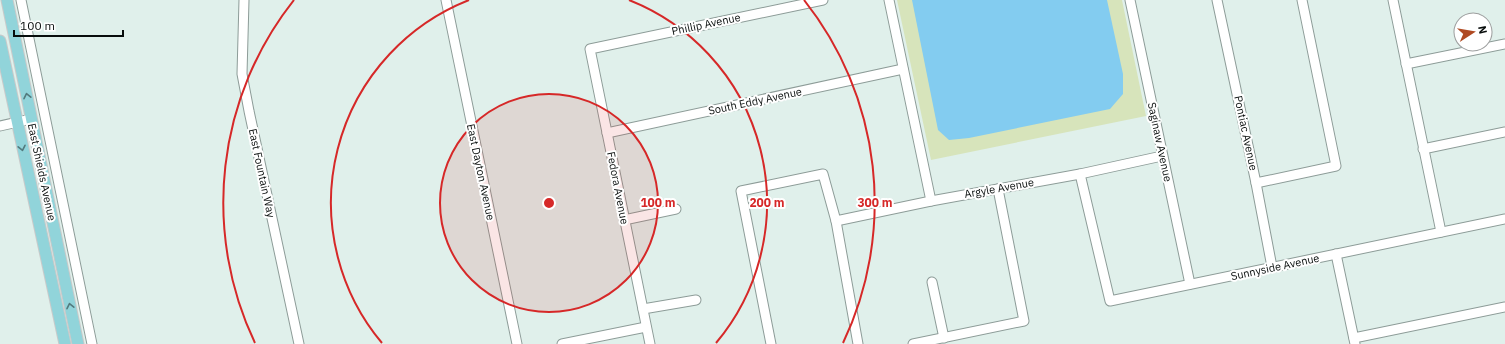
<svg xmlns="http://www.w3.org/2000/svg" width="1505" height="344" font-family="'IBM Plex Sans',sans-serif">
	<rect width="100%" height="100%" fill="#e0f0eb"/>
	<!-- green -->
	<polygon fill="#d7e4bb" points="897,0 1122,0 1146,116 931,160"/>
	<!-- water -->
	<polygon fill="#83ccf0" points="912,0 1107,0 1123,74 1123,94 1110,109 969,138 949,140 938,130"/>
	<g fill="none" stroke-linecap="round" stroke-linejoin="round">
		<defs>
			<g id="minor">
				<polyline points="21,0 92,344"/>
				<polyline points="244,0 242,74 249,111 299,344"/>
				<polyline points="446,0 517,344"/>
				<polyline points="889,0 931,201"/>
				<polyline points="1130,0 1190,284"/>
				<polyline points="1217,0 1256,183 1272,267"/>
				<polyline points="1393,0 1441,232"/>
				<polyline points="1406,64 1505,44"/>
				<polyline points="0,126 31,119"/>
				<polyline points="607,133 903,69"/>
				<polyline points="1423,149 1505,132"/>
				<polyline points="1080,174 1110,301 1505,219"/>
				<polyline points="1256,183 1336,166 1302,0"/>
				<polyline points="624,220 676,209"/>
				<polyline points="836,221 931,201 1080,174 1162,156"/>
				<polyline points="1336,254 1355,344"/>
				<polyline points="932,282 944,338"/>
				<polyline points="643,309 696,300"/>
				<polyline points="1354,338 1505,307"/>
				<polyline points="562,344 646,327"/>
				<polyline points="650,344 590,49 823,0"/>
				<polyline points="771,344 741,191 823,174 836,221 858,344"/>
				<polyline points="913,344 1024,321 998,189"/>
			</g>
			<g id="major">
				<polyline points="7,0 78,344"/>
				<polyline points="0,41 65,344"/>
			</g>
		</defs>
		<!-- minor casing -->
		<use href="#minor" stroke="#8d9c98" stroke-width="11"/>
		<!-- major casing -->
		<use href="#major" stroke="#c9caca" stroke-width="13"/>
		<!-- minor -->
		<use href="#minor" stroke="#fff" stroke-width="9"/>
		<!-- major -->
		<use href="#major" stroke="#91d4da" stroke-width="11"/>
	</g>
	<!-- one-way arrows -->
	<defs><path id="oneway-chevron" d="M-2-3.5L2.5 0L-2 3.5" fill="none" stroke-width="1.6" stroke-linecap="round" stroke-linejoin="round"/></defs>
	<g stroke="#537a7d">
		<use href="#oneway-chevron" transform="translate(27 96) rotate(-102)"/>
		<use href="#oneway-chevron" transform="translate(22 148) rotate(78)"/>
		<use href="#oneway-chevron" transform="translate(70 306) rotate(-102)"/>
	</g>
	<!-- distance rings -->
	<circle cx="549" cy="203" r="109" fill="#d62828" fill-opacity=".12"/>
	<g fill="none" stroke="#d62828" stroke-width="2">
		<circle cx="549" cy="203" r="109"/>
		<path d="M382 343A218 218 0 0 1 469 0M629 0A218 218 0 0 1 716 343"/>
		<path d="M255 343A326 326 0 0 1 294 0M804 0A326 326 0 0 1 843 343"/>
	</g>
	<g text-anchor="middle" dominant-baseline="central" stroke-width="4" stroke-linejoin="round" paint-order="stroke">
		<!-- street labels -->
		<g font-size="11" fill="#080d0c" stroke="#fff">
			<text transform="translate(706 24) rotate(-12)">Phillip Avenue</text>
			<text transform="translate(755 101) rotate(-12)">South Eddy Avenue</text>
			<text transform="translate(1246 133) rotate(78)">Pontiac Avenue</text>
			<text transform="translate(1160 142) rotate(78)">Saginaw Avenue</text>
			<text transform="translate(42 172) rotate(78)">East Shields Avenue</text>
			<text transform="translate(481 172) rotate(78)">East Dayton Avenue</text>
			<text transform="translate(262 173) rotate(78)">East Fountain Way</text>
			<text transform="translate(618 188) rotate(79)">Fedora Avenue</text>
			<text transform="translate(999 188) rotate(-10)">Argyle Avenue</text>
			<text transform="translate(1275 267) rotate(-12)">Sunnyside Avenue</text>
		</g>
	</g>
	<circle cx="549" cy="203" r="6" fill="#d62828" stroke="#fff" stroke-width="2"/>
	<g font-size="12" text-anchor="middle" font-weight="bold" fill="#d62828" stroke="#fff" stroke-width="4" stroke-linejoin="round" paint-order="stroke">
		<text x="658" y="207">100 m</text>
		<text x="767" y="207">200 m</text>
		<text x="875" y="207">300 m</text>
	</g>
	<!-- north arrow -->
	<g transform="translate(1473 32) rotate(78)"><circle r="19" fill="#ffffff" stroke="#9c9e9e"/>
	<path d="M0-3L7 15L0 10L-7 15Z" fill="#b04a22"/>
	<text y="-6" font-size="11" font-weight="bold" text-anchor="middle" fill="#080d0c">N</text>
	</g>
	<!-- scale -->
	<path d="M14 30v6h109v-6" fill="none" stroke="#080d0c" stroke-width="2"/>
	<text x="20" y="30" font-size="12" fill="#080d0c" stroke="#ffffff" stroke-width="3" paint-order="stroke">100 m</text>
</svg>
